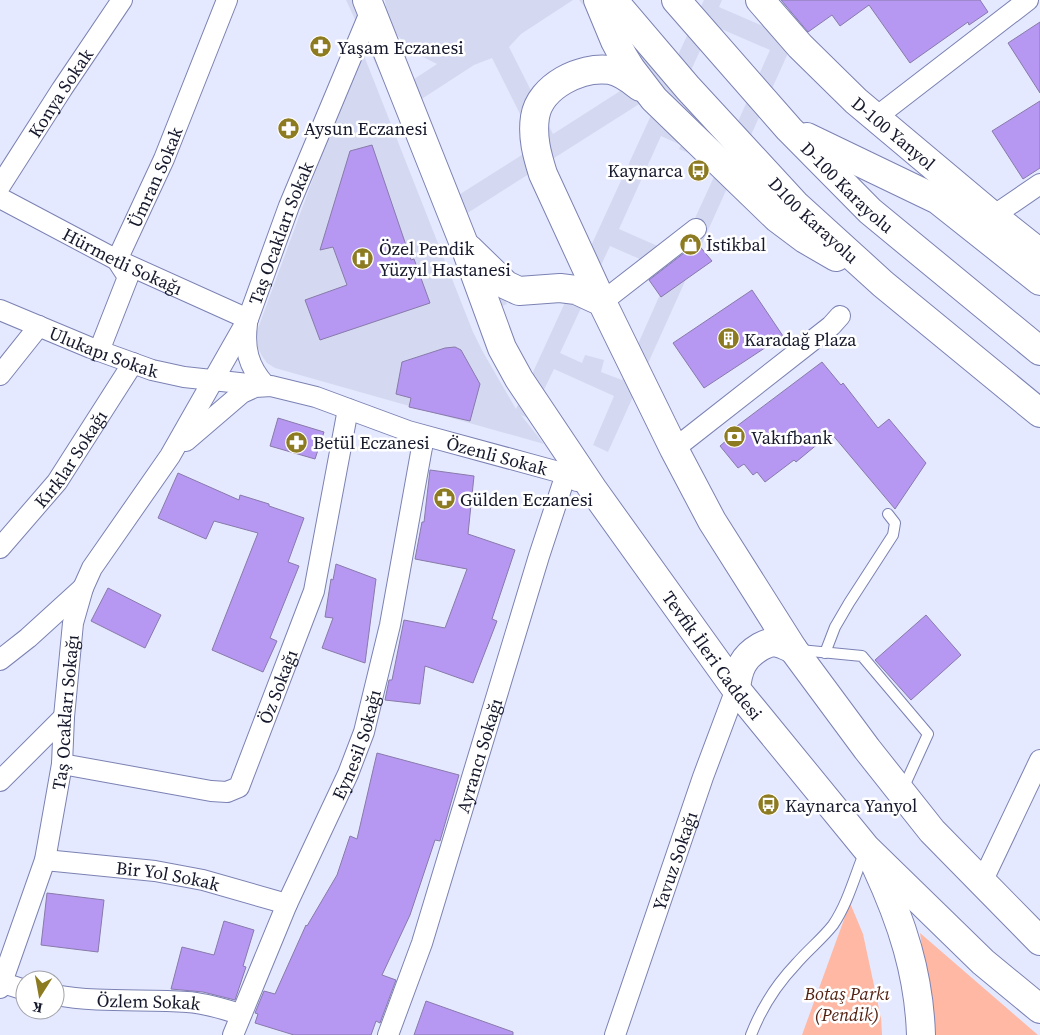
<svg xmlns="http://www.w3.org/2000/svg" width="1040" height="1035" font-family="'Source Serif 4',serif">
	<rect width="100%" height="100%" fill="#e5e9ff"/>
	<!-- built -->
	<path fill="#d4d9f1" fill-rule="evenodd" d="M346 0H366L405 85 437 64 413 52 397 35 387 13 385 0H573L521 34 509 47 553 134 642 77 579 0H603L667 78 704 0H722L719 7 779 33 794 0H812L608 452 593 445 614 396 554 369 530 419 521 415 544 444 275 368 267 363 262 356 258 348 257 331 361 48 473 332 483 352 516 409 659 98 655 94 466 214 507 304 490 311ZM712 25 770 50 731 137 680 94ZM492 58 536 146 457 196 414 104 474 65ZM661 136 681 145 679 149 719 166 678 255 619 229ZM610 246 651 264 647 276 650 280 670 272 622 380 601 372 604 360 585 355 582 363 560 353Z"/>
	<!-- green -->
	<g fill="#feb8a3">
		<polygon points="850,903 863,934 881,1018 882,1035 802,1035"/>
		<polygon points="920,933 1038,1035 935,1035"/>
	</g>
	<!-- building -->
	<g fill="#b698f3" stroke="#887aaa">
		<polygon points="781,0 980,0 988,12 969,25 968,22 910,63 869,5 840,26 832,15 808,32"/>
		<polygon points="1040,22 1040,93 1008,43"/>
		<polygon points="1040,101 1040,168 1023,179 992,131"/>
		<polygon points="372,145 411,260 414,259 430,303 320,340 305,300 347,285 333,247 320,250 350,151"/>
		<polygon points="697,243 712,261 661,297 649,280"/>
		<polygon points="752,290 783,336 704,388 673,343"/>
		<polygon points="455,347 461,350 480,384 470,421 409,407 411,398 396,394 402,362 445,348"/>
		<polygon points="822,362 841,385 843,383 878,428 889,419 926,463 895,509 831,433 796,462 794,460 765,482 757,472 753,475 744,464 738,468 720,446 728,439 725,435"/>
		<polygon points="278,418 324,432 315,459 270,446"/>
		<polygon points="430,470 474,476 468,534 515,550 492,619 497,621 473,683 425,666 420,704 385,700 389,680 392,680 404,620 445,628 467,569 415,559 422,522 424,522"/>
		<polygon points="178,473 239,500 240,495 269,504 269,506 304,518 288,562 299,566 270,638 277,641 263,672 212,650 258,533 214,521 206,539 158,518"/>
		<polygon points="336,564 376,579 365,663 322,648 333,618 325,617 331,579 333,580"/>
		<polygon points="108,588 161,615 145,648 91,621"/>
		<polygon points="926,615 961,655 911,700 875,660"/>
		<polygon points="377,753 459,775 440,841 435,840 410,915 382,975 396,980 380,1023 376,1021 371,1035 294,1035 255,1023 258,1014 255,1013 264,991 275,994 306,925 307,926 337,875 350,836 357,839"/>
		<polygon points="47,893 104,900 98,952 41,945"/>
		<polygon points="224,921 254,930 243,966 246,967 235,1000 203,992 171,989 182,947 214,955"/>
		<polygon points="426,1001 513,1032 513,1035 414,1035"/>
	</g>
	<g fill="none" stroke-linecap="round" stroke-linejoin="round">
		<defs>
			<g id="lane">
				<polyline points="800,650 862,656 928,734 902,791"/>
				<polyline points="825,653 835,627 849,603 893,535 895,523 888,514"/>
				<path d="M751 1035C761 1009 777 984 796 964 808 950 822 939 833 925 848 903 855 875 865 851"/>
			</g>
			<g id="street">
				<polyline points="875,118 1028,0"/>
				<path id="s1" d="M0 186 62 89 122 0"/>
				<path id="s2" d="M0 198 117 260 248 319"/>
				<polyline points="993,216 1040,184"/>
				<polyline points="602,302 696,229"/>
				<path id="s3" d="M0 310 91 348 152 370 184 377 258 385"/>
				<path d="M247 324C244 348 248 366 265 385"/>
				<path id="s4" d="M99 351 128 277 117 260 164 159 227 0"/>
				<polyline points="0,375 39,326"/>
				<path id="s5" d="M186 441 242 393 255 387 271 386 316 397 408 431 566 474 577 481"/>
				<polyline points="674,449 831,326 840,316"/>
				<path id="s6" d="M0 548 57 482 133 363"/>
				<polyline points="0,660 28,638 83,588"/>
				<path id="s7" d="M62 764 211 791 227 792 239 787 314 591 348 409"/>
				<polyline points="0,781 64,717"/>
				<path id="s8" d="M45 860 155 871 203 880 287 904"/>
				<polyline points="982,882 1040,760"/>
				<polyline points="0,982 25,990"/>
				<path id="s9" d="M0 988 45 860 62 764 64 717 73 623 83 588 92 568 170 456 248 319 289 206 371 10"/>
				<path id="s10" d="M55 995C99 1003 143 999 187 1002 205 1003 223 1009 240 1014"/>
				<path id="s11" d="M233 1035 287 904 348 774 364 732 390 625 424 436"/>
				<path id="s12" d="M388 1035 422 943 539 556 566 474"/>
				<path id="s13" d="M615 1035 703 777 736 689"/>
			</g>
			<g id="primary">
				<path id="s14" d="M367 0 464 244 502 348 519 379 594 491 736 689 866 848 983 962 1040 1009"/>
				<path id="s15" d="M760 0 800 46 856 101 993 216 1040 253"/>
				<polyline points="469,249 506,285 519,291 560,288 576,290 602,302 674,449 712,521 793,649 867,749 932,831 1040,941"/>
				<path d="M736 689C738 669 743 657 760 647 766 644 772 641 778 643 783 644 788 647 793 649"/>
				<path d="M876 866C902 922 919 974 921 1035"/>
			</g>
			<g id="highway">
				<polyline points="598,0 615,41 623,56 631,69 654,99 777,218 805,239 836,257"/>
				<path id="s16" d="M613 0 688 88 795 204 883 284 1040 413"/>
				<path id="s17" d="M676 0 789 129 870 211 1040 351"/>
				<polyline points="807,137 938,200 1040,281"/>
				<path d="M602 302 543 174C537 155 532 137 535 117 540 86 581 66 610 70 622 72 631 80 640 87"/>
			</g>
		</defs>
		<!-- lane casing -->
		<use href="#lane" stroke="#7b82b3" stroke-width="12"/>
		<!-- street casing -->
		<use href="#street" stroke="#7b82b3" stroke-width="22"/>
		<!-- primary casing -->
		<use href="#primary" stroke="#7b82b3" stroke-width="30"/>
		<!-- highway casing -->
		<use href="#highway" stroke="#7b82b3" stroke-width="30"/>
		<!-- lane -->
		<use href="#lane" stroke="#fff" stroke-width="10"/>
		<!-- street -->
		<use href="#street" stroke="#fff" stroke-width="20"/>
		<!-- primary -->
		<use href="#primary" stroke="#fff" stroke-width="28"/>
		<!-- highway -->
		<use href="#highway" stroke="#fff" stroke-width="28"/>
	</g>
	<!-- icons -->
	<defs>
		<symbol id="pharmacy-disc" viewBox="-11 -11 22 22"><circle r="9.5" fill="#8d7b21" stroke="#fff"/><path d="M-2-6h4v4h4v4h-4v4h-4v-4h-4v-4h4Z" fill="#fff"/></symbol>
		<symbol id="bus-disc" viewBox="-11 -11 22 22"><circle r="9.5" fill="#8d7b21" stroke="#fff"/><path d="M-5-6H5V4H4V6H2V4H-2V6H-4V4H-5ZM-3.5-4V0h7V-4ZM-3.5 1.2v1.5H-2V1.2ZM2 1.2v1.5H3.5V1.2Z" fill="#fff"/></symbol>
		<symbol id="shop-disc" viewBox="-11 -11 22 22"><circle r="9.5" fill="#8d7b21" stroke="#fff"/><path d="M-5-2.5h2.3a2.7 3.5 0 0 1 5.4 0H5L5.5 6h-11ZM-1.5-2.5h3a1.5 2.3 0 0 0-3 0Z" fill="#fff"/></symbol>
		<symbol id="hospital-disc" viewBox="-11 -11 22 22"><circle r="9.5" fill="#8d7b21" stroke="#fff"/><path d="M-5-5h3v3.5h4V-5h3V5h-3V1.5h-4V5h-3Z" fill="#fff"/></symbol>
		<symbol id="building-disc" viewBox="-11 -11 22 22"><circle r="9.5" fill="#8d7b21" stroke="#fff"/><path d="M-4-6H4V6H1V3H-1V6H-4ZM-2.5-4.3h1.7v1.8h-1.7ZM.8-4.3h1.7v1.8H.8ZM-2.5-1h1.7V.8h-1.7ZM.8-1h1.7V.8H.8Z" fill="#fff"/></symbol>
		<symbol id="bank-disc" viewBox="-11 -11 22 22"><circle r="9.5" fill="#8d7b21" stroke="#fff"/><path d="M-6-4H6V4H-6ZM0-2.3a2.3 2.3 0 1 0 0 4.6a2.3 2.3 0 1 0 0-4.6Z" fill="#fff"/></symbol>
	</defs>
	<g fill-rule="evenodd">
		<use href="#pharmacy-disc" x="308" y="34" width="25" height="25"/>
		<use href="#pharmacy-disc" x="276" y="116" width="25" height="25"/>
		<use href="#bus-disc" x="686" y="158" width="25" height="25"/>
		<use href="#shop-disc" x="678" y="232" width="25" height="25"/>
		<use href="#hospital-disc" x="350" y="246" width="25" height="25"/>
		<use href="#building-disc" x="716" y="326" width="25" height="25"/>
		<use href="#bank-disc" x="722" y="424" width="25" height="25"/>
		<use href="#pharmacy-disc" x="284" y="430" width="25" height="25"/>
		<use href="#pharmacy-disc" x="432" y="486" width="25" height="25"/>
		<use href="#bus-disc" x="756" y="792" width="25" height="25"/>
	</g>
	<g text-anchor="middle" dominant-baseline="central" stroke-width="5" stroke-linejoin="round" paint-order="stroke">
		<!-- poi labels -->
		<g font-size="18" fill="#16192b" stroke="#fff" text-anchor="start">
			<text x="337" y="47">Yaşam Eczanesi</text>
			<text x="304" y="128">Aysun Eczanesi</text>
			<text x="683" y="170" text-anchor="end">Kaynarca</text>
			<text x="706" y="244">İstikbal</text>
			<text x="379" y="248">Özel Pendik<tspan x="379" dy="21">Yüzyıl Hastanesi</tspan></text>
			<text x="744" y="339">Karadağ Plaza</text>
			<text x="751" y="437">Vakıfbank</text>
			<text x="313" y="442">Betül Eczanesi</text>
			<text x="460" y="499">Gülden Eczanesi</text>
			<text x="785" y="805">Kaynarca Yanyol</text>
		</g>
		<!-- street labels -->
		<g font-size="18" fill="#16192b" stroke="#fff">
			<text stroke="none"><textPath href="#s1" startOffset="111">Konya Sokak</textPath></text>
			<text stroke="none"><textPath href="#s15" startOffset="189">D-100 Yanyol</textPath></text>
			<text stroke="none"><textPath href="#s4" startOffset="191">Ümran Sokak</textPath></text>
			<text stroke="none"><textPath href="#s17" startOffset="254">D-100 Karayolu</textPath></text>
			<text stroke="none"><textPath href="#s16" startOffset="298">D100 Karayolu</textPath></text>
			<text stroke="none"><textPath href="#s9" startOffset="819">Taş Ocakları Sokak</textPath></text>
			<text stroke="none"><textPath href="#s2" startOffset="138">Hürmetli Sokağı</textPath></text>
			<text stroke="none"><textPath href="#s3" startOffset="112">Ulukapı Sokak</textPath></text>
			<text stroke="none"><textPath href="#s5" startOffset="341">Özenli Sokak</textPath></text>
			<text stroke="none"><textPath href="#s6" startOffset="114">Kırklar Sokağı</textPath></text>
			<text stroke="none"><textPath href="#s14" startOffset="746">Tevfik İleri Caddesi</textPath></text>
			<text stroke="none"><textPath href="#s7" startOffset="288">Öz Sokağı</textPath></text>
			<text stroke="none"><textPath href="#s9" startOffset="285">Taş Ocakları Sokağı</textPath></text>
			<text stroke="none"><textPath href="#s11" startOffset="316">Eynesil Sokağı</textPath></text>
			<text stroke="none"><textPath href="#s12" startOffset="294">Ayrancı Sokağı</textPath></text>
			<text stroke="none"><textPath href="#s13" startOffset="184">Yavuz Sokağı</textPath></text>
			<text stroke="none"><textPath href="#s8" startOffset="124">Bir Yol Sokak</textPath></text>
			<text stroke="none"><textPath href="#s10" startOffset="94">Özlem Sokak</textPath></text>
		</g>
		<!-- park labels -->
		<g font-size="18" font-style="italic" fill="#532212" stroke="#fff">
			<text x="847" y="993">Botaş Parkı<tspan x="847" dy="21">(Pendik)</tspan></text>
		</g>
	</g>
	<!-- north arrow -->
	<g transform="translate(40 995) rotate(191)"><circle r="24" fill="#ffffff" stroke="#a2a3aa"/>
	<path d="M0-4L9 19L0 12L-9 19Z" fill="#8d7b21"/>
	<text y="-8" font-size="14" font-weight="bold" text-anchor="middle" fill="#16192b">K</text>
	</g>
</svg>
